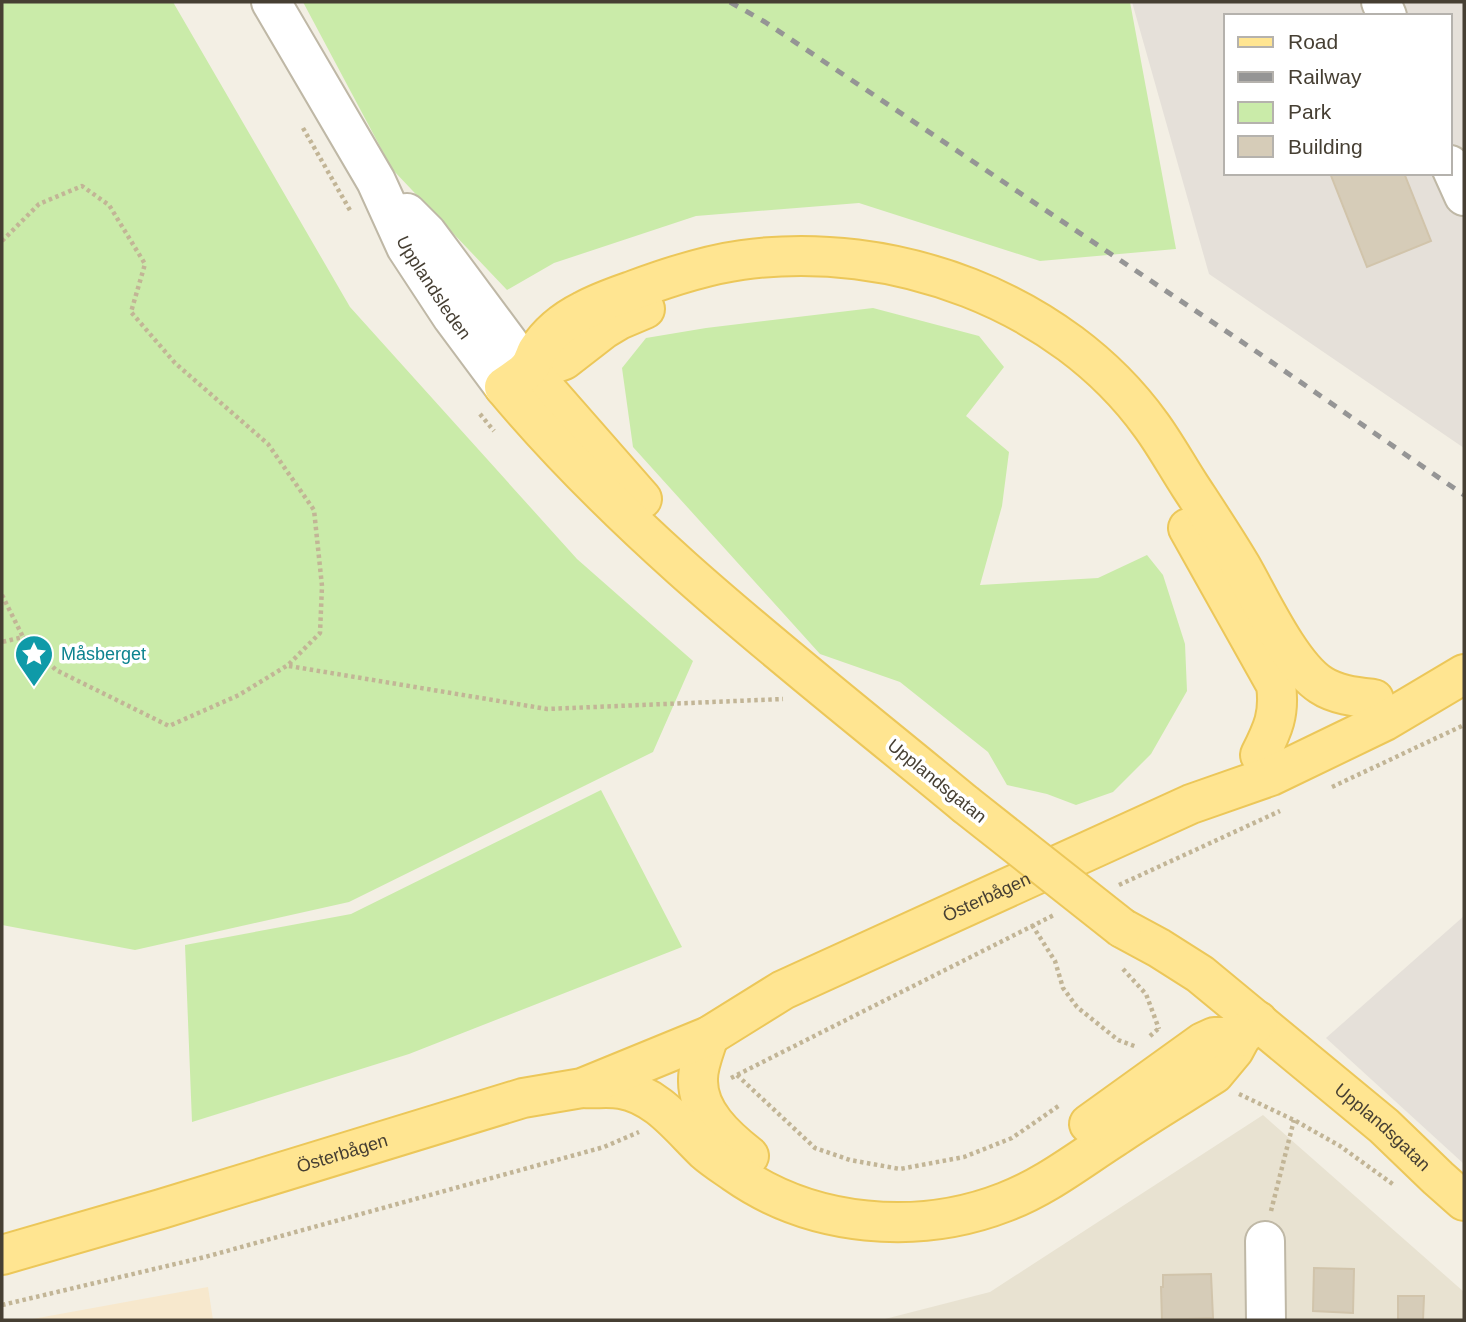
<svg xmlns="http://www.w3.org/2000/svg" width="1466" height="1322" font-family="Arial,sans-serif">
	<rect width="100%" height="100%" fill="#f3efe4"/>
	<!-- residential -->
	<polygon fill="#e8e2d1" points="1263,1115 1464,1292 1464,1320 881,1320 990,1292"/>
	<!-- commercial -->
	<polygon fill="#f7e8cd" points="208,1287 213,1320 27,1320"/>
	<!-- industrial -->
	<g fill="#e5e0d9" fill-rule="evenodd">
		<path d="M1132 2H1464V448L1209 274ZM1226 16H1450V173H1226Z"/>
		<polygon points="1464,916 1464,1164 1326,1038"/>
	</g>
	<!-- green -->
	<g fill="#caeba9">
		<polygon points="2,2 173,2 350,307 577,559 693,661 653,752 349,902 135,950 2,925"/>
		<polygon points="303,2 1130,2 1176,249 1040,261 859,203 696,216 554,263 507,290 392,169"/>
		<polygon points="873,308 979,336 1004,367 966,416 1009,452 1002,506 980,585 1098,578 1147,555 1163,575 1185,644 1187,691 1151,754 1113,792 1076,805 1047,794 1007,785 988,752 900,682 820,654 633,447 622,368 646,338 706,328"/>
		<polygon points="601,790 682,947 409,1054 192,1122 185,945 351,914"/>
	</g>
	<!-- building -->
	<g fill="#d6ccb8" stroke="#d1c4ab" stroke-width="2">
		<polygon points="1330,173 1404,173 1431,241 1367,267"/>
		<polygon points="1314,1268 1354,1269 1353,1313 1313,1311"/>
		<polygon points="1211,1274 1213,1318 1162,1320 1161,1287 1163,1287 1163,1275"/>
		<polygon points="1398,1296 1424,1296 1423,1320 1398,1320"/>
	</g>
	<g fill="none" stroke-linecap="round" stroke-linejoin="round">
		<defs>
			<g id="minor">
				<path id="s1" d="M271 2 376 181 406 247 452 317 504 387"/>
				<polyline points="1381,2 1387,16"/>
				<polyline points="1450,165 1464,196"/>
				<polyline points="407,213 427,233 528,369"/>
				<polyline points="1265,1241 1266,1320"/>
			</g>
			<g id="major">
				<polyline points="528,369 548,366 564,360 604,329 619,320 645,309"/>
				<polyline points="528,369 642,499"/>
				<path d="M1188 528 1276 685C1280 714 1273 729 1260 755"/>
				<path d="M965 804C806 672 637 546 504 387 512 381 521 376 527 370 532 365 534 357 537 351 548 334 565 320 583 311 599 302 617 296 634 290 669 277 705 265 742 260 892 239 1061 300 1151 425 1165 444 1177 466 1190 486 1207 512 1225 539 1241 566 1260 599 1290 665 1321 685 1336 695 1357 697 1374 699"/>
				<path id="s2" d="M1122 928 1159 948 1200 974 1384 1126 1438 1178 1464 1201"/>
				<path d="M709 1036C705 1049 698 1065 698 1079 697 1112 725 1137 749 1156"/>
				<path d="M583 1088C595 1089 609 1087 621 1089 657 1095 680 1127 705 1151 714 1159 725 1166 735 1173 812 1227 918 1236 1005 1202 1045 1187 1079 1160 1115 1137 1147 1115 1181 1095 1214 1074L1234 1050 1241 1037 1258 1021"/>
				<polyline points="1089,1124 1203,1042 1214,1037 1241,1037"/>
				<path id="s3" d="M2 1255 161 1209 523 1098 582 1088 709 1036 783 990 1191 804 1271 776 1385 721 1464 674"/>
			</g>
		</defs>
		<!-- minor casing -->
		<use href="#minor" stroke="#bfb8a6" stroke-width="42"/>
		<!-- major casing -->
		<use href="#major" stroke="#ecc759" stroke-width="42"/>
		<!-- path -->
		<g stroke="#c2b596" stroke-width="4.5" stroke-dasharray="3.5 3.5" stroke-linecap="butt">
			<polyline points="303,128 351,212"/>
			<polyline points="2,241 39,204 82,186 109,205 145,264 131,312 175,363 268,444 314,510 322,586 320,633 288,665 239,695 169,726 56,670 23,637 2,642"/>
			<polyline points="480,414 494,431"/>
			<polyline points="2,595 23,637"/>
			<polyline points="289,666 547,709 783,699"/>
			<polyline points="1332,787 1464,725"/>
			<polyline points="1119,885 1280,811"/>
			<polyline points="1032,925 1055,961 1063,988 1077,1007 1118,1040 1137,1047"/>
			<polyline points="1123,969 1146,994 1159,1029"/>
			<polyline points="1150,1036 1158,1029"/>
			<polyline points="737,1075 815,1148 850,1160 900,1169 964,1157 1012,1138 1060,1105"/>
			<polyline points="731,1078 1054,915"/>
			<polyline points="1239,1094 1294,1120 1340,1146 1394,1185"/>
			<polyline points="1271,1211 1294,1120"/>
			<polyline points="2,1305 205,1257 604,1147 639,1132"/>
		</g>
		<!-- minor -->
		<use href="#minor" stroke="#fff" stroke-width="38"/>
		<!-- major -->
		<use href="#major" stroke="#ffe591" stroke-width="38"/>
		<!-- rail -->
		<polyline stroke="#959595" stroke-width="5" stroke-dasharray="9 9" stroke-linecap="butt" points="730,2 765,22 1257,352 1464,495"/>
		<defs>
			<polyline id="major-bridge" points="965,804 1122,928"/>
		</defs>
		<!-- major-bridge casing -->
		<use href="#major-bridge" stroke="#ecc759" stroke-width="42" stroke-linecap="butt"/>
		<!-- major-bridge -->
		<use href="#major-bridge" stroke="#ffe591" stroke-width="38"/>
	</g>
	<!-- icons -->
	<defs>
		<symbol id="sight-pin" viewBox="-11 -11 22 30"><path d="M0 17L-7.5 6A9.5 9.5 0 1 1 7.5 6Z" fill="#0f9aa8" stroke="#fff"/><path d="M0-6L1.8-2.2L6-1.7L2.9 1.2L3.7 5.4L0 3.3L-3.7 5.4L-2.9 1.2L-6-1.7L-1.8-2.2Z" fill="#fff"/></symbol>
	</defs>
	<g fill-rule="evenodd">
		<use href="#sight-pin" x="12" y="632" width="44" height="60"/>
	</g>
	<g text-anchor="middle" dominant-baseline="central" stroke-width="7" stroke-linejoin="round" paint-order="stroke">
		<!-- street labels -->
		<g font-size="18" fill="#463f33" stroke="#fff">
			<text stroke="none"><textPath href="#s1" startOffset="329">Upplandsleden</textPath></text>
			<text transform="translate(937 781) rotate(39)">Upplandsgatan</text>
			<text stroke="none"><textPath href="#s3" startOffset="1052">Österbågen</textPath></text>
			<text stroke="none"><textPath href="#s2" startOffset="329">Upplandsgatan</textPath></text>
			<text stroke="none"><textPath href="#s3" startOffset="355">Österbågen</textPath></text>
		</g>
		<!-- culture labels -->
		<g font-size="18" fill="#0d838f" stroke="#fff" text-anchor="start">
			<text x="61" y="654">Måsberget</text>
		</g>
	</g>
	<!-- border -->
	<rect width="1466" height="1322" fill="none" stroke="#463f33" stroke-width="7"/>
	<!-- legend -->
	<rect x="1224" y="14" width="228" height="161" fill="#ffffff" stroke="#b5b2ad" stroke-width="2"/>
	<rect x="1238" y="37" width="35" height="10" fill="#ffe591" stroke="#b5b2ad" stroke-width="2"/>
	<text x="1288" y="49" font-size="21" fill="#463f33">Road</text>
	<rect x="1238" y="72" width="35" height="10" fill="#959595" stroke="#b5b2ad" stroke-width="2"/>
	<text x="1288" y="84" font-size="21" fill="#463f33">Railway</text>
	<rect x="1238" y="102" width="35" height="21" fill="#caeba9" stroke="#b5b2ad" stroke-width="2"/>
	<text x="1288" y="119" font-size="21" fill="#463f33">Park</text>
	<rect x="1238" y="136" width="35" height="21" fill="#d6ccb8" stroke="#b5b2ad" stroke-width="2"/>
	<text x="1288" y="154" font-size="21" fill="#463f33">Building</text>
</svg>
